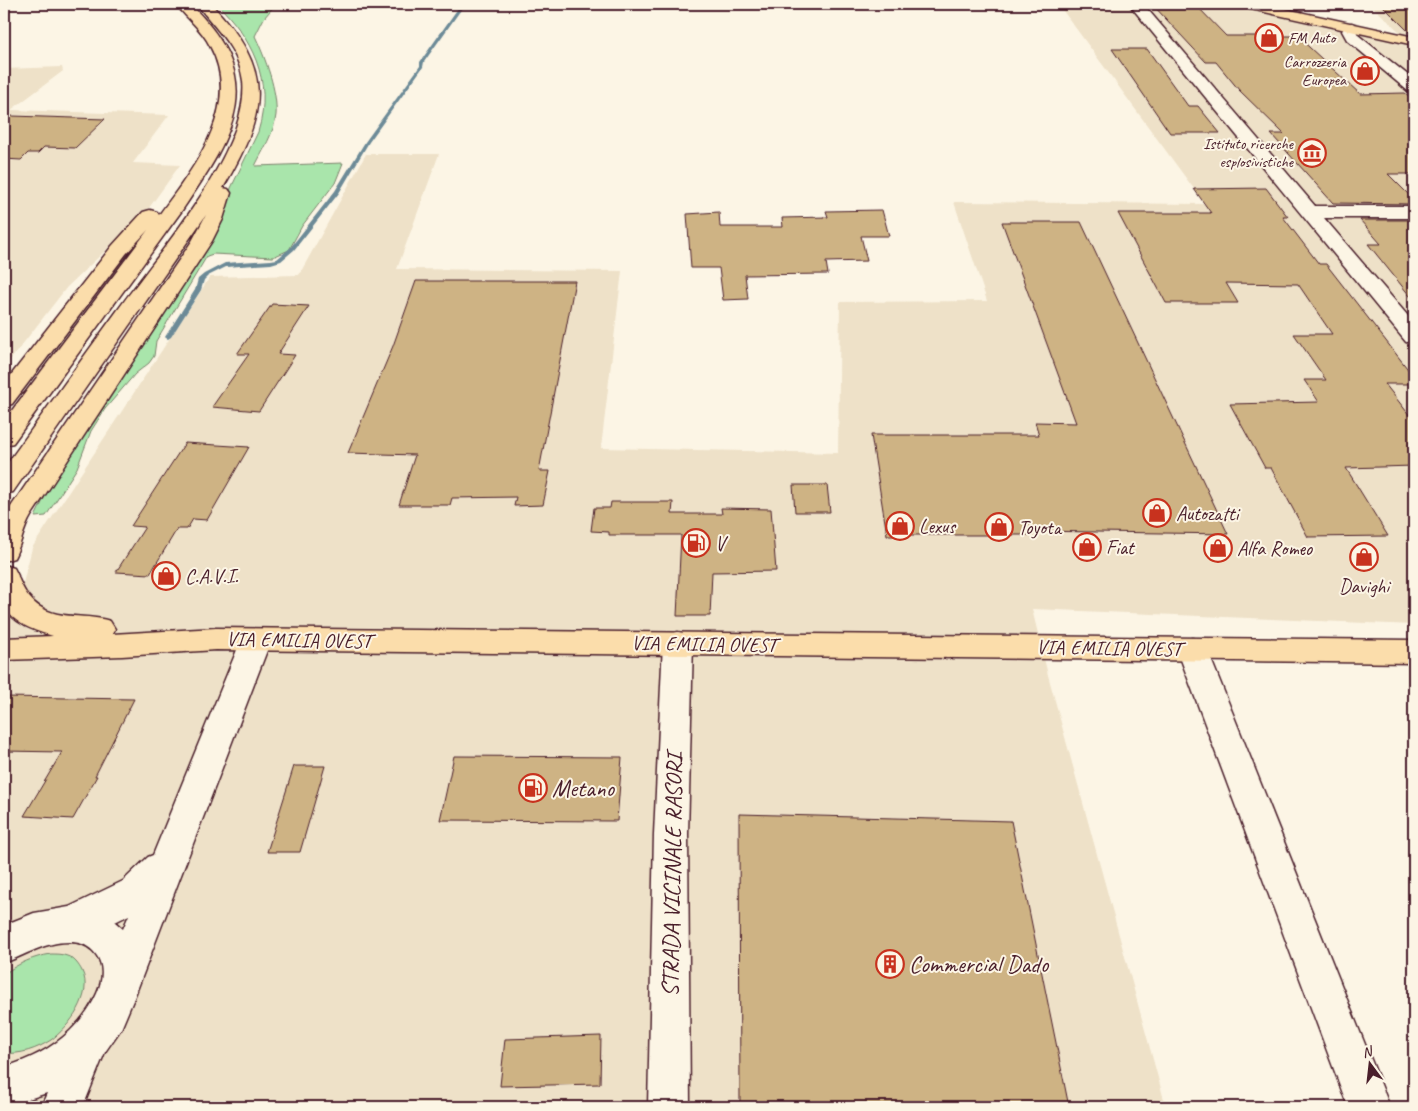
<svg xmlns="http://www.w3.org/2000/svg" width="1418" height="1111" font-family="Caveat,sans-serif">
	<rect width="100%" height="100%" fill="#fcf5e5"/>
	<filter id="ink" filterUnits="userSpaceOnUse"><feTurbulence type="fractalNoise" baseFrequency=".02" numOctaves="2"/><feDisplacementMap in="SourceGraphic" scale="10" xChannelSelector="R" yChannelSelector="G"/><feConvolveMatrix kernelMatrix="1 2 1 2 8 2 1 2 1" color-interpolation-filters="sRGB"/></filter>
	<g filter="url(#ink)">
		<!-- built -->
		<g fill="#eee1c8">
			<polygon points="1058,4 1228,4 1414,46 1414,625 1032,609 1048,675 1166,1107 36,1107 4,1103 4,635 21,591 32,548 210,277 299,275 366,154 439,154 397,269 622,271 601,448 838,453 840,302 987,301 954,202 1205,204"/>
			<polygon points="1370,4 1414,4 1414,38 1404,36"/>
			<polygon points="62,67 63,71 11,110 169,115 133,163 180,165 146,212 67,287 4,368 4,69"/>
		</g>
		<!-- green -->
		<g fill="#a9e5ab" stroke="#7a826b">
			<path d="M217 4H276L264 18 255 36C265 57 278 92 276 115 274 133 263 150 255 166L343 163 335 183 302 226 289 250 273 257 213 254 207 256 156 341 154 356 149 363 135 374 105 409 91 431 77 468 46 516 35 517 48 490 220 222 231 188 258 132C274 80 251 37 217 4Z"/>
			<path d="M51 954C56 954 62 954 67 956 74 958 79 965 82 971 94 995 69 1027 51 1040 37 1049 20 1055 4 1053V974C19 963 33 957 51 954Z"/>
		</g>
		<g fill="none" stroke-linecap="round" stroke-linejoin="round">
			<!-- stream -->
			<polygon fill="#6c8a97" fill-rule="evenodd" points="461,4 465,4 424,62 423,67 369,142 339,193 294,250 281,261 271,264 226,267 208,276 204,280 201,290 171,337 168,339 166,338 165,337 195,290 198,279 204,274 225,263 271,260 277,259 290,248 335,191 365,142 420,66 420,62"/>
		</g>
		<!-- building -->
		<g fill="#ceb384" stroke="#4a1f2b">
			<polygon points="1152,4 1195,4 1226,36 1297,36 1360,94 1405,93 1414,100 1414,174 1388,174 1414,200 1414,204 1333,203 1271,134 1284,134 1239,90 1216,62 1206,62"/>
			<polygon points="1381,4 1414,4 1414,35 1412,35"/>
			<polygon points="1112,49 1147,49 1188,106 1198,106 1220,133 1170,133"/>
			<polygon points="12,116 105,119 75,148 44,147 38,153 28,153 21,160 4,159 4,123"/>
			<polygon points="1266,188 1288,217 1283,217 1319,264 1326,264 1414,377 1414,384 1385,384 1414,421 1414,466 1346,468 1388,536 1308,537 1271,468 1265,468 1230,404 1319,402 1304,380 1326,380 1294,334 1332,334 1298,284 1226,283 1238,303 1166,303 1118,213 1211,213 1194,189"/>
			<polygon points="882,210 889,236 861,236 867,261 826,262 828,274 745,275 748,299 723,300 719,268 691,268 687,214 719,212 720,227 783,227 782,218 828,217 826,211"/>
			<polygon points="1360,220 1414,220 1414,301 1368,244 1381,244"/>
			<polygon points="1002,222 1081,222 1228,534 1032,531 1033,535 887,535 871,435 1039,435 1035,422 1076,423"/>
			<polygon points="416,281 575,281 539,471 550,471 543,505 514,506 516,497 452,498 450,505 399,505 415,455 348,453 393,346"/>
			<polygon points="272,304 309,306 278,354 295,355 259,411 212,407 249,354 237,354"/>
			<polygon points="185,443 249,447 207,520 193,519 187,529 177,529 150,574 116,572 145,527 131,526"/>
			<polygon points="793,485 827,485 830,512 795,512"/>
			<polygon points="611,502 673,502 672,514 722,514 721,508 771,509 776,571 712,572 710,616 677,616 681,535 609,535 609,532 591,531 594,508 610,508"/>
			<polygon points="4,697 134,699 95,776 97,776 73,819 24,816 62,752 4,751"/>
			<polygon points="454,756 622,757 617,821 440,820"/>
			<polygon points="294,766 325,766 300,852 267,852"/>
			<polygon points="739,814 1011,821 1069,1107 740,1107"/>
			<polygon points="601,1036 600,1084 500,1086 505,1039"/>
		</g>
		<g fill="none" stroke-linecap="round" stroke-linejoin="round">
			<defs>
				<g id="minor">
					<polygon points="1129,4 1143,4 1315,206 1414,206 1414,218 1324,218 1414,323 1414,344 1406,342"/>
					<polygon points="1352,23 1359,27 1356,31 1358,35 1414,80 1414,93 1408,91 1347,40 1342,31 1347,24"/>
					<path d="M256 629 266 632 271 640 134 998 121 1029 105 1052 83 1107H41L47 1093 4 1107V1067C29 1060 51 1049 70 1031 89 1013 116 974 93 951 86 944 79 942 69 942 44 942 26 955 4 963V925L34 913 69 907 123 881 148 857 153 855 241 640 246 632ZM129 915 123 929 115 922Z"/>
					<polygon points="678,632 689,635 693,643 688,834 690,1107 648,1107 654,834 663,643 667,635"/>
					<polygon points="1192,638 1203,641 1207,649 1390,1107 1348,1107 1177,649 1181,641"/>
				</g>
				<g id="major">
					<polygon points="1239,4 1263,4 1414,37 1414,45 1246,8"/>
					<path d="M4 566 14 569C19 578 22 589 29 597 50 623 82 612 110 621L115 629 112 634 216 628 1414 640V663L216 650 122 656 4 660V638L53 636C36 631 12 624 4 605 1 598 3 575 4 566Z"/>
				</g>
				<g id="highway">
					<path d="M176 4H190C268 80 236 131 183 209L13 443 4 446V421L148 230 126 254 12 404 4 406V384L112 246 143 212 150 210 157 212 159 215C194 168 243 106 210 46 202 29 187 19 176 4Z"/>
					<path d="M197 4H211C275 70 268 112 223 188L228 189 231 193 223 219 212 241 31 516C23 529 21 545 14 558L4 561V517L192 241 206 215 13 492 4 494V468C42 415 79 363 117 311 156 256 250 151 243 81 239 48 215 29 197 4Z"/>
					<polygon points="4,565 14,568 18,576 14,583 4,586"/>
				</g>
			</defs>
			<!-- minor casing -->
			<use href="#minor" stroke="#4a1f2b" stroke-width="3"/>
			<!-- major casing -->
			<use href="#major" stroke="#4a1f2b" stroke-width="3"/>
			<!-- highway casing -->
			<use href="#highway" stroke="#4a1f2b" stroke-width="3"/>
			<!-- minor -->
			<use href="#minor" fill="#fcf5e5" fill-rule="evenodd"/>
			<!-- major -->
			<use href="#major" fill="#fbddab" fill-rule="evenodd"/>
			<!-- highway -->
			<use href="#highway" fill="#fbddab" fill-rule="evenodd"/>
		</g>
	</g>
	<!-- icons -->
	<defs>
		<symbol id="shop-ring" viewBox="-11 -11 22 22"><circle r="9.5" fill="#fcf5e5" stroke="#c8321e" stroke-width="1.5"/><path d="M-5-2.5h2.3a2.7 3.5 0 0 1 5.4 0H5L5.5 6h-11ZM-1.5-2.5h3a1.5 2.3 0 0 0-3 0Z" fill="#c8321e"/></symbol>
		<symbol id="museum-ring" viewBox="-11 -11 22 22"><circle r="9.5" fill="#fcf5e5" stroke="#c8321e" stroke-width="1.5"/><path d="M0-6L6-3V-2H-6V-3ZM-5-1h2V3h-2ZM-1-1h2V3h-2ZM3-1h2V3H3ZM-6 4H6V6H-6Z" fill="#c8321e"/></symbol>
		<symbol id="fuel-ring" viewBox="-11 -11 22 22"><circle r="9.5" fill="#fcf5e5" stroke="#c8321e" stroke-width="1.5"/><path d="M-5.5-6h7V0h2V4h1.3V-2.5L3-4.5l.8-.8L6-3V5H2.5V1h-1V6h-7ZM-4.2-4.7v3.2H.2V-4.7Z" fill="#c8321e"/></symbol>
		<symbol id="building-ring" viewBox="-11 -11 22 22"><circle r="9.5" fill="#fcf5e5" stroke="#c8321e" stroke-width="1.5"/><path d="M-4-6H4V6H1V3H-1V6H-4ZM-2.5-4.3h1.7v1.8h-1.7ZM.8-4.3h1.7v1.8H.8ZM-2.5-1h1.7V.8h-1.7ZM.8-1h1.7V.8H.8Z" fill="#c8321e"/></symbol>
	</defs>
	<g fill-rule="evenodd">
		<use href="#shop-ring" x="1253" y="22" width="32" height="32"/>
		<use href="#shop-ring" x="1349" y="55" width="32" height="32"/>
		<use href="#museum-ring" x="1296" y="137" width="32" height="32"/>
		<use href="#shop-ring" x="1141" y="497" width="32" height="32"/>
		<use href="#shop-ring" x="884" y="510" width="32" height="32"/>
		<use href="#shop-ring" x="983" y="511" width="32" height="32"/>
		<use href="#fuel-ring" x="680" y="527" width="32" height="32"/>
		<use href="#shop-ring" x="1071" y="531" width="32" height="32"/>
		<use href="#shop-ring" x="1202" y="532" width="32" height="32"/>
		<use href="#shop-ring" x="1348" y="541" width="32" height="32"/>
		<use href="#shop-ring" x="150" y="560" width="32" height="32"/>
		<use href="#fuel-ring" x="517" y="772" width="32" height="32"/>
		<use href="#building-ring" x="874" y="948" width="32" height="32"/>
	</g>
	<g text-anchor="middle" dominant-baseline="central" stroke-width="4" stroke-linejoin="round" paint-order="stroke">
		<!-- far-poi labels -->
		<g font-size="16" fill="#4a1f2b" stroke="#fcf5e5" text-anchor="end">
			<text x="1288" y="38" text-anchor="start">FM Auto</text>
			<text x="1346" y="62">Carrozzeria<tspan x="1346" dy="18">Europea</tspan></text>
			<text x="1293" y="144">Istituto ricerche<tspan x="1293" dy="18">esplosivistiche</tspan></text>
		</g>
		<!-- poi labels -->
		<g font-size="20" fill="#4a1f2b" stroke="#fcf5e5" text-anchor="start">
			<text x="1176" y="513">Autozatti</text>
			<text x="919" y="526">Lexus</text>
			<text x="1018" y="527">Toyota</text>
			<text x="715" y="543">V</text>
			<text x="1106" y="547">Fiat</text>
			<text x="1237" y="548">Alfa Romeo</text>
			<text x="185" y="576">C.A.V.I.</text>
			<text x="1364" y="586" text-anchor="middle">Davighi</text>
		</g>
		<!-- street labels -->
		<g font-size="20" fill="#4a1f2b" stroke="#fcf5e5">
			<text transform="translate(299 640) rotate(1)">VIA EMILIA OVEST</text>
			<text transform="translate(704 644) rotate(1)">VIA EMILIA OVEST</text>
			<text transform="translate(1109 648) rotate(1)">VIA EMILIA OVEST</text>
		</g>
		<!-- near-poi labels -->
		<g font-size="24" fill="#4a1f2b" stroke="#fcf5e5" text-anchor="start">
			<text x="552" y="788">Metano</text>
			<text x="909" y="964">Commercial Dado</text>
		</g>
		<!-- near-street labels -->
		<g font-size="24" fill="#4a1f2b" stroke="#fcf5e5">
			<text transform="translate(672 875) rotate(-89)">STRADA VICINALE RASORI</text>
		</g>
	</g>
	<!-- margin -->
	<rect width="1418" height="1111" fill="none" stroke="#fcf5e5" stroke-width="20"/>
	<rect x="10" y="10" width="1398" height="1091" fill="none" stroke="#4a1f2b" stroke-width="2" filter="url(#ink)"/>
	<!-- north arrow -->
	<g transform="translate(1370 1064) rotate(345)" stroke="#fcf5e5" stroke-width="4" paint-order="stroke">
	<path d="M0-4L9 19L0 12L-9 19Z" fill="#4a1f2b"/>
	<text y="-8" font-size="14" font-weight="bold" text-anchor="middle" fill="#4a1f2b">N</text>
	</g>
</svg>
